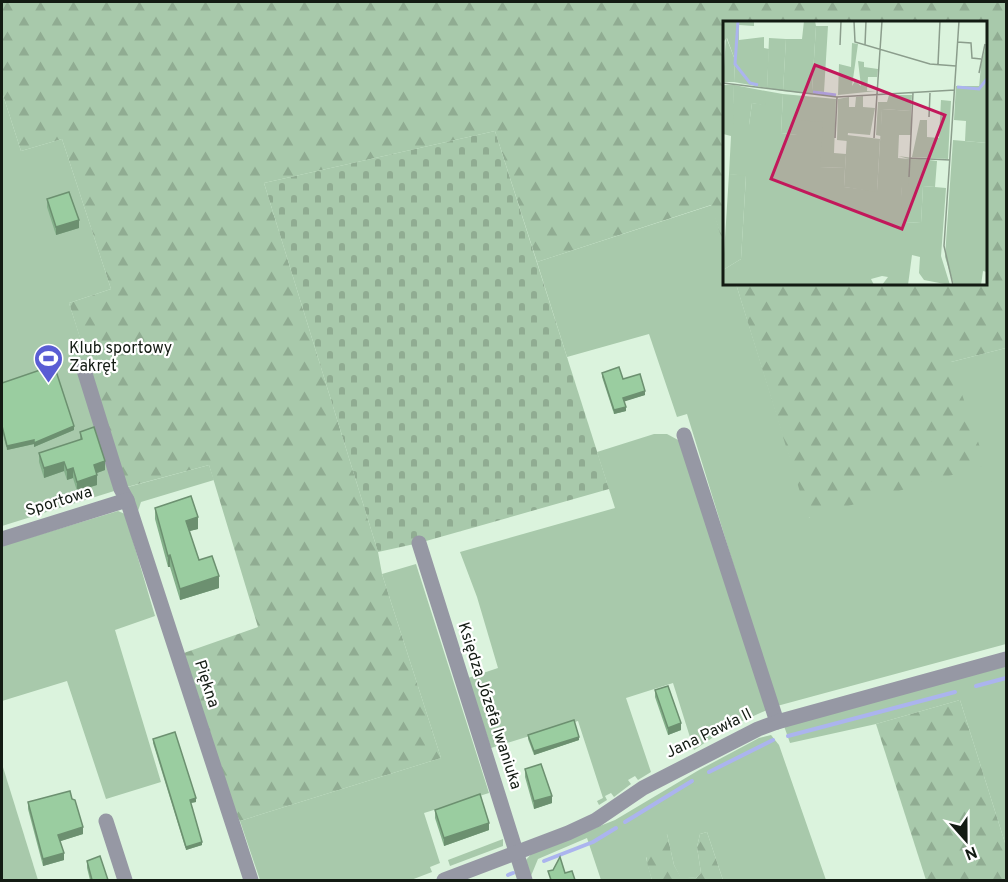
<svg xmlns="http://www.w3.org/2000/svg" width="1008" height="882" font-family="Overpass,sans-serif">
	<defs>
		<pattern id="forest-firs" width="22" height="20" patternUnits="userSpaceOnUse" patternTransform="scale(1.5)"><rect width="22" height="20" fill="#a8c9ab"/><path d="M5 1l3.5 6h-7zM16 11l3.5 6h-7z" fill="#90ac92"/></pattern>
		<pattern id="cemetery-stones" width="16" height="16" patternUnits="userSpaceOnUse" patternTransform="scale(1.5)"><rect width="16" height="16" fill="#a8c9ab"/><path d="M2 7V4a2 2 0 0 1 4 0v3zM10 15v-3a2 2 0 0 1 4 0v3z" fill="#90ac92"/></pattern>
	</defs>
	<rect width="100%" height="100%" fill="#dbf3dd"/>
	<!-- green -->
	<g fill="#a8c9ab">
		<polygon points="2,92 21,151 62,139 111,289 69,303 128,487 209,465 214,480 141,502 138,511 127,487 2,526"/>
		<polygon points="712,205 724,246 724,284 736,284 809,518 951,362 1006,348 1006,644 777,706 687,414 677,417 649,334 567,357 537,262"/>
		<polygon points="654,434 667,434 680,441 767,710 727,728 724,724 716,729 718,734 694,750 673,683 626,698 651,772 638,780 635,776 628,780 631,784 614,797 611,793 605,796 607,800 599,805 597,801 603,798 578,721 491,748 468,678 498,668 477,597 460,552 615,508 597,452"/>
		<polygon points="118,511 125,514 155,616 115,630 161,782 106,799 67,681 2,701 2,546"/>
		<polygon points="416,564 489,793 424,813 440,863 430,867 432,872 411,880 260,880 240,821 441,758 382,574"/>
		<polygon points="1006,666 1006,846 960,700 876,724 790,743 784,726"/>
		<polygon points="771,735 779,745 826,880 723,880 707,832 700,834 697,847 701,873 696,878 680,877 674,865 667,834 646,858 652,880 601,880 587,838 538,859 531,876 526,860 532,853 615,820 699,770 759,738"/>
		<polygon points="2,764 38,880 2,880"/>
		<polygon points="503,839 503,846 450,866 448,860"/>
	</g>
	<!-- forest -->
	<g fill="url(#forest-firs)">
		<polygon points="2,2 1006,2 1006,348 951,362 986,465 808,518 736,284 986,284 986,22 724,22 724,246 711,205 537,262 495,131 264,183 378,552 382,574 441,758 240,821 228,798 181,654 258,627 209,465 127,487 69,303 111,289 62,139 21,151 2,92"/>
		<polygon points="960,700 1006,846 1006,880 926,880 876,724"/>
		<path d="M707 832 723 880H652C646 859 642 854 656 836L667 834 674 865 680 876 696 878 701 873 697 847 700 834Z"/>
	</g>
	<!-- cemetery -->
	<polygon fill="url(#cemetery-stones)" points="495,131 609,489 419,543 378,552 264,183"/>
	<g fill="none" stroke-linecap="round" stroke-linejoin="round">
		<!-- stream -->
		<g stroke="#abb4ee" stroke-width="4">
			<polyline points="976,686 1006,678"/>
			<polyline points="788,736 955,692"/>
			<polyline points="709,772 773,740"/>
			<polyline points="625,822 692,781"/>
			<polyline points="544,861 593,842 616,828"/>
			<polyline points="508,875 513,873"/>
		</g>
		<!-- minor -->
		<g stroke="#9698a4" stroke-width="15">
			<polyline points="83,367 121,489 127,500 251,880"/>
			<polyline points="684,435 777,722"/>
			<polyline points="2,539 127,500"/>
			<polyline points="419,543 525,880"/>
			<polyline points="106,821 125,880"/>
			<polyline points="444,880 568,833 596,820 643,788 758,729 777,722 1006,659"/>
		</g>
	</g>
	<!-- wall -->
	<g fill="#84b08a">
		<polygon points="47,199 79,228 56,235 47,207"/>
		<polygon points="602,373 623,379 645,395 624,401 626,411 614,414 602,377"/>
		<polygon points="2,383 74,430 34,447 34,444 7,450 2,430"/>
		<polygon points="80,432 105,470 97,473 97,485 77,491 73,478 67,480 64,471 44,478 39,462 39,453 80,440"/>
		<polygon points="155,508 198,529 189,531 199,560 219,588 180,600 170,567 168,567 155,519"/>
		<polygon points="655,690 681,730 668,735 655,697"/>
		<polygon points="528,735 579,740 534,755 528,739"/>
		<polygon points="153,739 196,802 191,803 202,845 186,850 153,743"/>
		<polygon points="525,769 552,803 534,809 525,777"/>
		<polygon points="28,802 83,834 60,841 64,860 43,866 28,809"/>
		<polygon points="435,810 489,830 444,846 435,818"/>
		<polygon points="87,861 108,880 90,880 87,868"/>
	</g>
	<!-- shaded-wall -->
	<g fill="#6c9070">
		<polygon points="79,220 79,228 56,235 56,227"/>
		<polygon points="645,391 645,395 623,402 623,398"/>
		<polygon points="626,407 626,411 614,414 614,410"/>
		<polygon points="74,426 74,430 34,447 34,443"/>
		<polygon points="34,440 34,444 7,450 7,446"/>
		<polygon points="105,461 105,470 94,474 94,465"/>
		<polygon points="64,462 64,471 44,478 44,468"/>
		<polygon points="73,468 73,478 67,480 67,470"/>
		<polygon points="97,475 97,485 77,491 77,482"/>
		<polygon points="198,517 198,529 186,532 186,521"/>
		<polygon points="170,555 170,567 168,567 168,556"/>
		<polygon points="219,576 219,588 180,600 180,589"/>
		<polygon points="681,723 681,730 668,735 668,728"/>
		<polygon points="579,737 579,740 534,755 534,751"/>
		<polygon points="552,796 552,803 534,809 534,801"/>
		<polygon points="196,798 196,802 190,803 190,800"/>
		<polygon points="489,823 489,830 444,846 444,838"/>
		<polygon points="83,827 83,834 58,842 58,835"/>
		<polygon points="202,842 202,845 186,850 186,847"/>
		<polygon points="64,853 64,860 43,866 43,859"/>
	</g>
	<!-- building -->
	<g fill="#9acda0" stroke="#6c9070" stroke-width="1.5">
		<polygon points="69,192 79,220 56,227 47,199"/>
		<polygon points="619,367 623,379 640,374 645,391 623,398 626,407 614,410 602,373"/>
		<polygon points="55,368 74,426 34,443 34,440 7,446 2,426 2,383 43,369"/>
		<polygon points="94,427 105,461 94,465 97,475 77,482 73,468 67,470 64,462 44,468 39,453 82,439 80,432"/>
		<polygon points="191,496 198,517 186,521 199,560 212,556 219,576 180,589 170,555 168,556 155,508"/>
		<polygon points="668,686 681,723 668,728 655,690"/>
		<polygon points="574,720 579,737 534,751 528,735"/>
		<polygon points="175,732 196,798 190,800 202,842 186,847 153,739"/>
		<polygon points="541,764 552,796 534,801 525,769"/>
		<polygon points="70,791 72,799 75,800 83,827 58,835 64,853 43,859 28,802"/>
		<polygon points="480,794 489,823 444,838 435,810"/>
		<polygon points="100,856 108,880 92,880 87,861"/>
		<polygon points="560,857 565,873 572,871 575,880 551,880 548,871 553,870"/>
	</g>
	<!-- icons -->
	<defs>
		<symbol id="stadium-pin" viewBox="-11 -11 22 30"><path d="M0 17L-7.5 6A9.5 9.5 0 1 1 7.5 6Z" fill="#5a5dd4" stroke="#fff"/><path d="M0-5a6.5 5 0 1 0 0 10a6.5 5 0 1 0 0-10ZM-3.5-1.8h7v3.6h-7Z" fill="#fff"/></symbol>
	</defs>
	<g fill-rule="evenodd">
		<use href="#stadium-pin" x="32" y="342" width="33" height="45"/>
	</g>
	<g text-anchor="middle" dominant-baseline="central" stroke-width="4.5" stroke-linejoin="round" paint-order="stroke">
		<!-- poi labels -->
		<g font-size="16" fill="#131b13" stroke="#fff" text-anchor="start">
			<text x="69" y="349">Klub sportowy<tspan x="69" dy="18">Zakręt</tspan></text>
		</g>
		<!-- street labels -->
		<g font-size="16" fill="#131b13" stroke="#fff">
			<text transform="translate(59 502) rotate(-17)">Sportowa</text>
			<text transform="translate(206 684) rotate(72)">Piękna</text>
			<text transform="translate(489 706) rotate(72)">Księdza Józefa Iwaniuka</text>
			<text transform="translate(709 734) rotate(-26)">Jana Pawła II</text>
		</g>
	</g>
	<!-- overview -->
	<g transform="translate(723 21)">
		<rect width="264" height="264" fill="#dbf3dd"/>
		<path d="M0 0H31V5L16 4V19L41 16V27L46 28 44 67 11 61 12 39 4 17 0 21ZM81 0H92L93 5 89 69 113 75 60 70 63 18H79ZM129 22 135 23 129 65 132 60 138 65 135 40 141 41V46L155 48 154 56H145L144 70H153L115 74 116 43 128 46ZM11 64 43 70V85L29 82 26 104H9ZM233 65H264V122L242 120 243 100 231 99ZM60 73 113 78 111 132 123 133 122 147 97 146 75 99 74 114 58 112ZM166 74H189L188 90 159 88 158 115 153 114 155 81H164ZM140 75V86L152 87 147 114 125 112 124 120 114 119 115 78 126 76V86H132L133 76ZM218 79 228 80 225 138 189 136 197 99H204V116L216 117ZM175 135 214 140 212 166 200 165 198 202 183 201 177 187 179 165H184L186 138ZM6 153 23 154 18 238 0 249Z" fill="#a8c9ab"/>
		<path d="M93 5H105L101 71 89 70ZM3 16 12 39 11 61H0ZM46 17 63 18 60 70 44 67ZM264 20V65L256 67 258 44ZM0 64H11L10 104H26L29 82 42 84 43 70 60 73 58 112 74 114V99L100 101 97 146 122 147 121 166 154 170 159 88 188 90V114H176L175 137 186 138 185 165H179L178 186 183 187V201L198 202 200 165 223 167 218 235 227 264 201 259 196 252 197 236 189 234 185 264H159L165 256 159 255 148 258 151 264H0V249L18 238 23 155 6 153 8 115 0 113ZM230 119 264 122V260V251L260 250 258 264H231L222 236Z" fill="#a8c9ab"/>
		<path d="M124 114 157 118 154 171 121 166Z" fill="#a8c9ab"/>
		<path fill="none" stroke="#abb4ee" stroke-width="3" d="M15 0 12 43 27 62 35 64M234 66 256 68 264 58M90 71 113 74"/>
		<path fill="none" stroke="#8b9d8c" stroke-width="1.5" d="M131 0 132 21 207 43 233 45M234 21 248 22 249 37 258 38M117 24 118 0M142 24 143 0M215 43 217 0M256 52 262 23M0 62 114 76 232 69M206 96 207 72M112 117 114 76M151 117 159 0M187 137 227 139M186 156 190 72M230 264 221 225 236 0"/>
		<path fill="#c2185b" fill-opacity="0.15" stroke="#c2185b" stroke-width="3" d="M92 44 222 94 179 208 48 158Z"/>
		<rect width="264" height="264" fill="none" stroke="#131b13" stroke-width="3"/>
	</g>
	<!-- border -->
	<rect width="1008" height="882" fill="none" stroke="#131b13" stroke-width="6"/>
	<!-- north arrow -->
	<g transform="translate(966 840) rotate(159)" stroke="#ffffff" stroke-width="4.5" paint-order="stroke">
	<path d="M0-4.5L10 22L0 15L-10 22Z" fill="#131b13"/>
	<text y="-9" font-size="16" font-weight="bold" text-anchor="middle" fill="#131b13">N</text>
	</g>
</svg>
